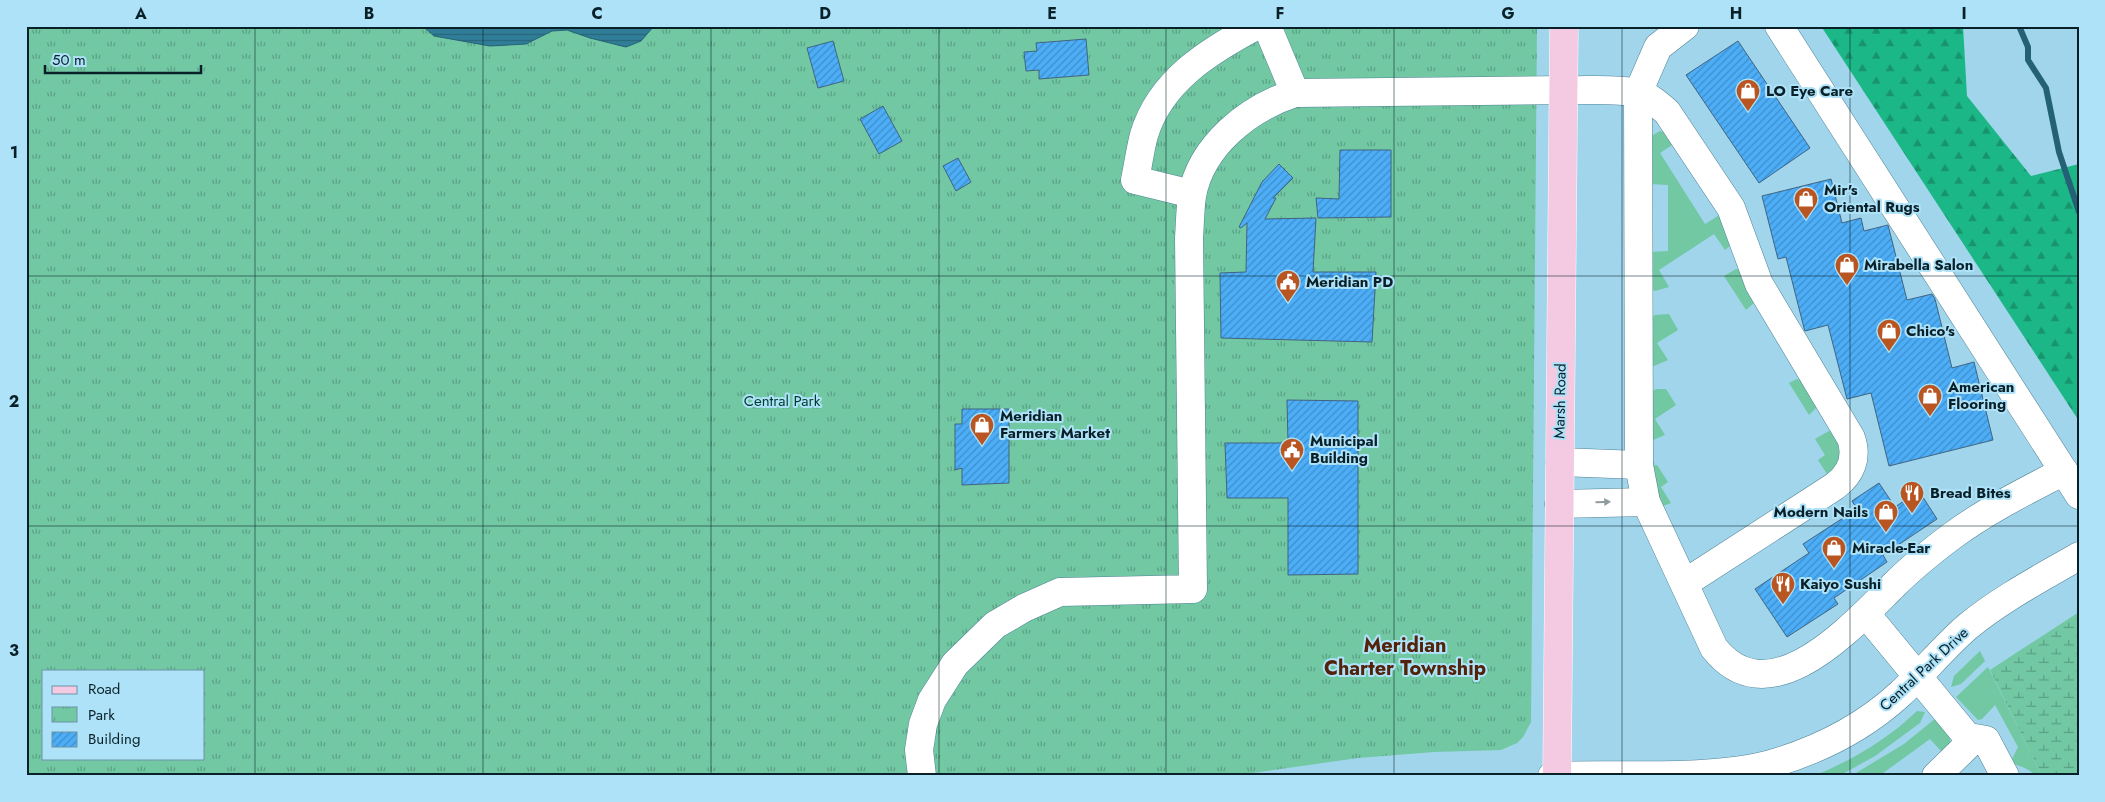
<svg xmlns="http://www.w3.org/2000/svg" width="2105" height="802" font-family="Jost,sans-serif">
	<defs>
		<pattern id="forest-firs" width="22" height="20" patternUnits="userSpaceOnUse" patternTransform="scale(1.25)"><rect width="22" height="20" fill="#1cb786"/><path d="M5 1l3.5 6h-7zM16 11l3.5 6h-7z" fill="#17946e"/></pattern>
		<pattern id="wetland-marsh" width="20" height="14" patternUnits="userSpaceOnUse" patternTransform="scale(1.25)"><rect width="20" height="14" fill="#71c8a3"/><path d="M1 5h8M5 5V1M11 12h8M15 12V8" fill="none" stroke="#5ba285"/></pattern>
		<pattern id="park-tufts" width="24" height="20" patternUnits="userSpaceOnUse" patternTransform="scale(1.25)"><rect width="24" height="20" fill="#71c8a3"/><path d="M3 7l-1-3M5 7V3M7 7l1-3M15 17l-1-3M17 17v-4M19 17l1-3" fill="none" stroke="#5ba285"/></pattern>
		<pattern id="water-rules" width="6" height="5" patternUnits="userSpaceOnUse" patternTransform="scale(1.25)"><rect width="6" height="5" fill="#307d98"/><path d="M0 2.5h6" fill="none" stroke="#27667c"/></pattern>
		<pattern id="building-hatch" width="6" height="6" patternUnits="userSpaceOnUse" patternTransform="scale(1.25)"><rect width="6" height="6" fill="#4daef8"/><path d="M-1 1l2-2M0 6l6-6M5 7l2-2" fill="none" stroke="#3e8dc9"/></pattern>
	</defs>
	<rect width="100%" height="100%" fill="#a0d5eb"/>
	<!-- grass -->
	<g fill="#71c8a3">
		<polygon points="1660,131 1664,132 1675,143 1660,153 1705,224 1721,214 1731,245 1725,250 1714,234 1659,270 1669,287 1655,291 1651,289 1649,252 1668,251 1668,185 1649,184 1651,136"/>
		<polygon points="1736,269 1740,270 1755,302 1746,310 1724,276"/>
		<polygon points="1669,314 1678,330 1657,343 1668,360 1654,366 1652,365 1651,318 1655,315"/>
		<polygon points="1797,379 1801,380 1817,407 1809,415 1789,383"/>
		<polygon points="1656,389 1666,389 1676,405 1655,419 1665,435 1653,440 1651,439 1651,392"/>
		<path d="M1829 431 1836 435C1842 453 1841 462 1829 477L1818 460 1825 455 1815 439Z"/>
		<polygon points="1653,465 1657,465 1668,482 1661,487 1671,503 1663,506 1652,485"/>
		<polygon points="1980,651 1985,661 1961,684 1951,687 1954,676"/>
		<path d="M1988 667 2042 776H2035C2027 765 2017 768 2011 761L2018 747 1995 705 1982 719 1978 720 1956 697Z"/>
		<path d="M1917 711 1925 712 1920 723 1875 756 1839 776H1814C1852 760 1887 740 1917 711Z"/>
		<polygon points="1936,718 1950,738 1950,743 1945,750 1941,751 1930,739 1879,776 1851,776 1904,744"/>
	</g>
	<!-- forest -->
	<polygon fill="url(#forest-firs)" points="1821,26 1963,26 1967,96 2031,176 2079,164 2079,421"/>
	<!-- wetland -->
	<polygon fill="url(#wetland-marsh)" points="2079,612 2079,776 2042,776 1990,670"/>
	<!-- park -->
	<path fill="url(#park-tufts)" fill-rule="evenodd" d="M26 26H1537L1531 722 1523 737 1517 743 1501 750 1434 752 1358 758 1231 776H26ZM44 671H204V758H44Z"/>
	<!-- water -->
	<polygon fill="url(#water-rules)" stroke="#256176" points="423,26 654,26 641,41 626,47 590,38 567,30 552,31 526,44 490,46 434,36"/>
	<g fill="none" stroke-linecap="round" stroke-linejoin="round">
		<!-- stream -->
		<polyline stroke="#256176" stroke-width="6" points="2019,26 2028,47 2028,60 2046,88 2059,152 2079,212"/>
	</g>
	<!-- building -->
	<g fill="url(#building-hatch)" stroke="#416481">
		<polygon points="1086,39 1089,75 1039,79 1039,70 1026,71 1024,52 1037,51 1036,43"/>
		<polygon points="833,41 844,81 818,88 807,48"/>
		<polygon points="1738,41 1810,148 1759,183 1686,75"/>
		<polygon points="883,106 902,141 879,154 860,119"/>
		<polygon points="1340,150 1391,150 1391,217 1318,218 1316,198 1339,199"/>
		<polygon points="958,158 971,182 956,191 943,166"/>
		<polygon points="1279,164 1293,178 1273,198 1276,198 1265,219 1316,218 1313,272 1376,272 1372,342 1221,338 1220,273 1246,272 1247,223 1241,228 1239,227 1262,182"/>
		<polygon points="1831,179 1842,223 1861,218 1864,231 1888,225 1907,300 1932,294 1935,299 1952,368 1974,362 1993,440 1889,466 1871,393 1847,399 1828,325 1805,331 1804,328 1786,257 1778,259 1762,196"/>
		<polygon points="1287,400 1358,401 1358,574 1288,575 1288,498 1227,498 1225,443 1288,443"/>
		<polygon points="962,409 1009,409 1009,483 962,485 962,468 955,470 955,424 962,424"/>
		<polygon points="1879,483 1895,507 1919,491 1937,519 1883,555 1887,562 1834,598 1838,604 1787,637 1755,589 1809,553 1803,544 1857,509 1852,501"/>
	</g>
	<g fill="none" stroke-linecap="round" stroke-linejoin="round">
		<defs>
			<g id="minor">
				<polyline points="1267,26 1295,93"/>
				<path d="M1685 26 1658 47 1638 93 1639 465 1646 502 1714 648C1770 719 1852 626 1894 585 1912 567 1932 551 1952 536 1987 510 2026 491 2064 471"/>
				<polyline points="1779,26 2079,495"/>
				<path d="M1192 194 1135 180C1138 166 1140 150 1144 135 1160 81 1209 51 1256 26"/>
				<polyline points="1560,462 1639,465"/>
				<polyline points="1559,504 1646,502"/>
				<polyline points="1866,614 1970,740"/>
				<path d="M922 776 919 750 923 724 932 700 955 664 995 625 1024 608 1060 592 1193 589 1189 238C1190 224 1190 210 1192 196 1201 145 1249 108 1295 93L1563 90C1587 91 1614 88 1638 93 1649 96 1659 105 1667 112L1731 208 1759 284 1851 438C1858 458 1851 474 1835 486L1685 583"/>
				<path d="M1552 776C1620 773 1706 781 1771 764 1819 750 1863 728 1900 694 1923 673 1943 648 1967 627 2001 599 2041 578 2079 556"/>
				<polyline points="1936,776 1975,738 1986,740 2005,776"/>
			</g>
			<polyline id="major" points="1557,776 1564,26"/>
		</defs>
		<!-- minor casing -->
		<use href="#minor" stroke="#518397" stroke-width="29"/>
		<!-- major casing -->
		<use href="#major" stroke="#fff" stroke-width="29"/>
		<!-- minor -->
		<use href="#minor" stroke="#fff" stroke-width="28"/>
		<!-- major -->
		<use href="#major" stroke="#f3cae1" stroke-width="28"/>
	</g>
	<!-- one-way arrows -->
	<defs><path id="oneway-solid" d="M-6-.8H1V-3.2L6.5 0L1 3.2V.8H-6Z" transform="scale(1.25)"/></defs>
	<use fill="#919b9e" href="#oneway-solid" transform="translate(1603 502) rotate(-1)"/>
	<!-- grid -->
	<path fill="none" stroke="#0a2028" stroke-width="1" stroke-opacity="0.55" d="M255 26V776M483 26V776M711 26V776M939 26V776M1166 26V776M1394 26V776M1622 26V776M1850 26V776M26 276H2079M26 526H2079"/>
	<!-- icons -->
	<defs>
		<symbol id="shop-pin" viewBox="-11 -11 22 30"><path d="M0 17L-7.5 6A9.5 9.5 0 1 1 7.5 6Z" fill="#b95521" stroke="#ade2f8"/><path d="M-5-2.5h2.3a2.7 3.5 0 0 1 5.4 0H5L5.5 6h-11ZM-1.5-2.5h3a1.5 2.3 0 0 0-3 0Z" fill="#fff"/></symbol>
		<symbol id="civic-pin" viewBox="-11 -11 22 30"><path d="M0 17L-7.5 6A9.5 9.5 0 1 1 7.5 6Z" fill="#b95521" stroke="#ade2f8"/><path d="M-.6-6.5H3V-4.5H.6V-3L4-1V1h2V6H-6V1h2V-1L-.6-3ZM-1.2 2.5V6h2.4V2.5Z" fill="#fff"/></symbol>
		<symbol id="restaurant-pin" viewBox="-11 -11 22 30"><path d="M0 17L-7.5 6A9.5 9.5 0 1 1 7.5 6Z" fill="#b95521" stroke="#ade2f8"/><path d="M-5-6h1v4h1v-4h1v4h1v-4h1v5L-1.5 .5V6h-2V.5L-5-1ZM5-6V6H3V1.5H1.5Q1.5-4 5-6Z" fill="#fff"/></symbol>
	</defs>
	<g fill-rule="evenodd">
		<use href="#shop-pin" x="1734" y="77" width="28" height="38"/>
		<use href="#shop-pin" x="1792" y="185" width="28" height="38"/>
		<use href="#shop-pin" x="1833" y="251" width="28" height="38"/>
		<use href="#civic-pin" x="1274" y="268" width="28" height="38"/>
		<use href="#shop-pin" x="1875" y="317" width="28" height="38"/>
		<use href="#shop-pin" x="1916" y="382" width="28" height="38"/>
		<use href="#shop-pin" x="968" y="411" width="28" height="38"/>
		<use href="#civic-pin" x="1278" y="436" width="28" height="38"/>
		<use href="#restaurant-pin" x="1898" y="479" width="28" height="38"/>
		<use href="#shop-pin" x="1872" y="498" width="28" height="38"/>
		<use href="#shop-pin" x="1820" y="534" width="28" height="38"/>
		<use href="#restaurant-pin" x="1769" y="570" width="28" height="38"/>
	</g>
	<g text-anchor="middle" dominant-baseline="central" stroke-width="4" stroke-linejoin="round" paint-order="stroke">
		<!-- poi labels -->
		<g font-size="15" font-weight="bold" fill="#0a2028" stroke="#ade2f8" text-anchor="start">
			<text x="1766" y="91">LO Eye Care</text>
			<text x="1824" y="190">Mir's<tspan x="1824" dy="17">Oriental Rugs</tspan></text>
			<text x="1864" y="265">Mirabella Salon</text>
			<text x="1306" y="282">Meridian PD</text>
			<text x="1906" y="331">Chico's</text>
			<text x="1948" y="387">American<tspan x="1948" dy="17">Flooring</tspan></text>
			<text x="1000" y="416">Meridian<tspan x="1000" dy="17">Farmers Market</tspan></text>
			<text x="1310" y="441">Municipal<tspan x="1310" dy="17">Building</tspan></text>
			<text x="1930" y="493">Bread Bites</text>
			<text x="1868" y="512" text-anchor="end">Modern Nails</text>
			<text x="1852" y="548">Miracle-Ear</text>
			<text x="1800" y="584">Kaiyo Sushi</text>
		</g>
		<!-- park labels -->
		<g font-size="15" fill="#003d29" stroke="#ade2f8">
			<text x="782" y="401">Central Park</text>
		</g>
		<!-- street labels -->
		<g font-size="15" fill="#0a2028" stroke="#ade2f8">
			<text transform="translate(1560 401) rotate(-89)">Marsh Road</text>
			<text transform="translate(1924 669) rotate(-43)">Central Park Drive</text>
		</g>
		<!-- district labels -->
		<g font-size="20" font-weight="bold" fill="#522209" stroke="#ade2f8">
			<text x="1405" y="645">Meridian<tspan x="1405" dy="23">Charter Township</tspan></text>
		</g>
	</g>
	<!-- border -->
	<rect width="2105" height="802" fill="none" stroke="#ade2f8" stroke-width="55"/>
	<!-- legend -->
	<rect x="42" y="670" width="162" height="90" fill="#ade2f8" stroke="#6c94a5"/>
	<rect x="52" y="686" width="25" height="8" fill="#f3cae1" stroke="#6c94a5"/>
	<text x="88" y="694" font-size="15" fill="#0a2028">Road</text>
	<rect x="52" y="707" width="25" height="15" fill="url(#park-tufts)" stroke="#6c94a5"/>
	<text x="88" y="720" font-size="15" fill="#0a2028">Park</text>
	<rect x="52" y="732" width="25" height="15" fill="url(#building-hatch)" stroke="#6c94a5"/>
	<text x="88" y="744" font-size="15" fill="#0a2028">Building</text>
	<!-- scale -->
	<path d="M45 65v8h156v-8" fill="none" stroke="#0a2028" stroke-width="2.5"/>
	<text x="52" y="65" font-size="15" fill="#0a2028" stroke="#ade2f8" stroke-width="4" paint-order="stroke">50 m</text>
	<rect x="28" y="28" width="2050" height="746" fill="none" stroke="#0a2028" stroke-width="2"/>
	<g font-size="16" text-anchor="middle" font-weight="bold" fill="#0a2028">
		<text x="141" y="19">A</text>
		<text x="369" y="19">B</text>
		<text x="597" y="19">C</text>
		<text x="825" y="19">D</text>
		<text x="1052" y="19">E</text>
		<text x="1280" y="19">F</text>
		<text x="1508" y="19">G</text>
		<text x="1736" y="19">H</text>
		<text x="1964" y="19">I</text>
		<text x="14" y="158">1</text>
		<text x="14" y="407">2</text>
		<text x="14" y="656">3</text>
	</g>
</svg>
